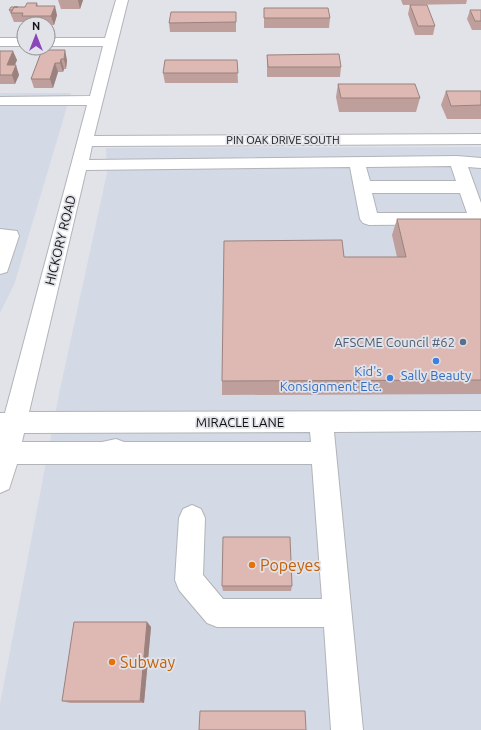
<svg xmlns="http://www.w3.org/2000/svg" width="481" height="730" font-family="Ubuntu,sans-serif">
	<rect width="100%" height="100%" fill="#e1e3e9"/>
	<!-- built -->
	<g fill="#d3d9e5">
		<polygon points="0,93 71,93 14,285 0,313"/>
		<polygon points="481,147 481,730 0,730 0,704 59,394 107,173 106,148"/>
	</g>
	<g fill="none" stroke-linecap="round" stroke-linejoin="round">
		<defs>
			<g id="minor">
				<path d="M116 0H128L94 136 481 134V144L92 146 89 160 457 156 481 158V168L468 167 481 203V224L369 225 363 223 360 219 350 167 86 170 29 412 481 411V431L334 432 363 730H331L324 627H217L207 623 179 590 175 580 179 518 183 509 192 505 201 509 205 518 203 575 223 599H322L312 464H17L9 489 0 493V413H5L87 105H0V97L90 96 103 46H48V38H105ZM451 166 456 181H370L366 167ZM372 193H460L467 213H377ZM310 432 311 442H124L116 439 102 442H22L24 433Z"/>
				<rect x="0" y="38" width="24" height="8"/>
				<polygon points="0,229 17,231 19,236 7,272 0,274"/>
			</g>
		</defs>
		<!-- minor casing -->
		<use href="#minor" stroke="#b1b4b9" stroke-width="2"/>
		<!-- minor -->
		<use href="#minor" fill="#fff" fill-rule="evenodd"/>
	</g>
	<!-- wall -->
	<g fill="#bf9f9b">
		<polygon points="58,0 83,0 80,9 61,9"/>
		<polygon points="401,0 467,0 466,4 403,5"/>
		<polygon points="37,3 38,6 57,15 54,25 48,25 48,24 24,24 24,22 14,22 9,10 25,7"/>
		<polygon points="410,5 435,26 433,35 415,35 408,14"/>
		<polygon points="264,8 330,18 329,28 264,28"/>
		<polygon points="470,10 481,10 481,30 472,30 467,19"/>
		<polygon points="236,12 236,32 170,32 169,23"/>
		<polygon points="42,50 67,60 66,69 64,69 63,72 58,72 53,88 34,88 31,79"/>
		<polygon points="0,51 17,60 15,65 19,75 15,84 0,84"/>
		<polygon points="267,55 341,67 340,77 267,77"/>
		<polygon points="237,60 238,83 165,83 163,73"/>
		<polygon points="338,84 420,98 416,112 339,112 336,97"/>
		<polygon points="446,91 481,91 481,119 447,119 441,105"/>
		<polygon points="397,219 481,219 481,394 222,395 222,381 344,257 397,257 392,235"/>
		<polygon points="222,586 292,586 291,591 223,591"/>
		<polygon points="147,622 151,627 144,703 70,703 62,701"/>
	</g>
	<!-- shaded-wall -->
	<g fill="#9b827e">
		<polygon points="78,0 83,0 80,9"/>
		<polygon points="55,6 57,15 54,25 51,16"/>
		<polygon points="65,50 67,60 66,69 64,59"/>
		<polygon points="13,51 17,60 10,75 7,65"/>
		<polygon points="61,59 64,69 63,72 60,63"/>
		<polygon points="55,63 58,72 53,88 50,79"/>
		<polygon points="16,65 19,75 15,84 12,75"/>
		<polygon points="147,622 151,627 144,703 140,701"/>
	</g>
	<!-- building -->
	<g fill="#deb9b4" stroke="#9b827e">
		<polygon points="27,3 37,3 36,6 55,6 51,16 22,16 23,13 11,13 14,7 25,7"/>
		<polygon points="410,5 427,5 435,26 418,26"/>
		<polygon points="11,7 18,7 14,7 12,10 9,10"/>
		<polygon points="264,8 328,8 330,18 264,18"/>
		<polygon points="470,10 481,10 481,21 475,21"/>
		<polygon points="171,12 236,12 236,22 169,23"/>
		<polygon points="42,50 65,50 64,59 61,59 60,63 55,63 50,79 31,79"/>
		<polygon points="0,51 13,51 7,65 16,65 12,75 0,75"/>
		<polygon points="339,54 341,67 268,67 267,55"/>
		<polygon points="165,60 237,60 238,73 163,73"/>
		<polygon points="338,84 415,84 420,98 341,98"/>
		<polygon points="446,91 481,91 481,105 451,106"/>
		<polygon points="397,219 481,219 481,380 222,381 224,241 342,240 344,257 406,257"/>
		<polygon points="223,537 290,537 292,586 222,586"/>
		<polygon points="74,622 147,622 140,701 62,701"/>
		<polygon points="200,711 305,711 306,730 199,730"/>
	</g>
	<!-- markers -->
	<circle fill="#5c6f8a" stroke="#e1e3e9" stroke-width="1.5" cx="463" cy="342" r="4"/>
	<g fill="#3f7fe0" stroke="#e1e3e9" stroke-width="1.5">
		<circle cx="436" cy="361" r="4"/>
		<circle cx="390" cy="378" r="4"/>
	</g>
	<g fill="#e8710a" stroke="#e1e3e9" stroke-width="1.5">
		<circle cx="252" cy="565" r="4"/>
		<circle cx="112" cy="662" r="4"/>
	</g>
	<g text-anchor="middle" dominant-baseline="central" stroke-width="3.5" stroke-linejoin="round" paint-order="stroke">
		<!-- far-street labels -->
		<g font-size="11" fill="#131416" stroke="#e1e3e9">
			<text x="283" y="140">PIN OAK DRIVE SOUTH</text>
		</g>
		<!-- street labels -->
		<g font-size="13" fill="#131416" stroke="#e1e3e9">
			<text transform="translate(60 240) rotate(-76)">HICKORY ROAD</text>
			<text x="240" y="422">MIRACLE LANE</text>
		</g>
		<!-- service labels -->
		<g font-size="13" fill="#4e5e75" stroke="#e1e3e9" text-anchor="end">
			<text x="455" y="342">AFSCME Council #62</text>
		</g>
		<!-- shop labels -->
		<g font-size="13" fill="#366cbe" stroke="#e1e3e9" text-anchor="end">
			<text x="382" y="371">Kid's<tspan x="382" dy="15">Konsignment Etc.</tspan></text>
			<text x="436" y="375" text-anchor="middle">Sally Beauty</text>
		</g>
		<!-- near-food labels -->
		<g font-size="16" fill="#c56008" stroke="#e1e3e9" text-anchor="start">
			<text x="260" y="565">Popeyes</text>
			<text x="120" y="662">Subway</text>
		</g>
	</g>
	<!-- north arrow -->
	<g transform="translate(36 36)"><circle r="19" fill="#e1e3e9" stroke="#8f9095"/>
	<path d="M0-3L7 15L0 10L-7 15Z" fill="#8b46ba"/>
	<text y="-6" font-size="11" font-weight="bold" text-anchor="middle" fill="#131416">N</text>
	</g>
</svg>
